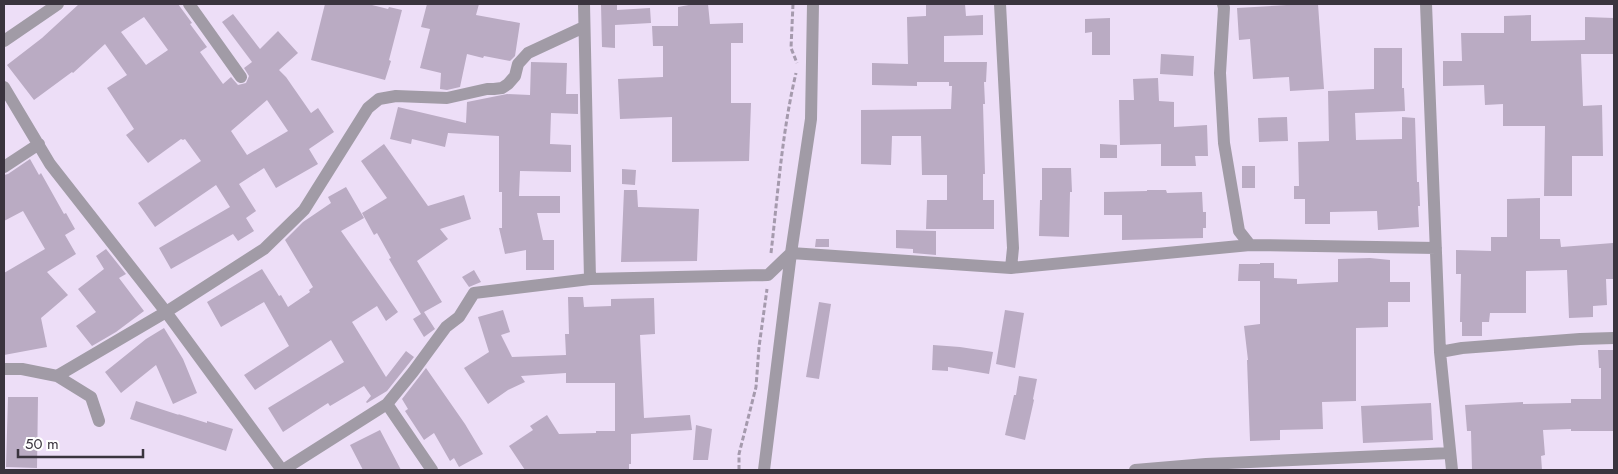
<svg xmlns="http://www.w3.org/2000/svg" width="1618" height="474" font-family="Jost,sans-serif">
<rect width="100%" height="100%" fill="#eddef7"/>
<path fill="#baabc3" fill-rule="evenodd" d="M79,4H178L192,23L190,24L207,47L200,52L223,84L231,77L238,85L246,83L249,76L244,68L252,62L222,22L233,14L260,49L278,31L298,53L279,70L286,77L311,113L318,108L334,132L309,149L318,164L276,188L264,168L239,184L256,211L246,218L254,231L238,241L233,234L171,269L159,248L230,207L216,185L155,227L138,203L201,161L185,139L183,140L181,139L148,163L126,135L134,129L107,88L127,75L105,44L73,73L72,72L34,100L7,65L42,38ZM144,17L168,50L146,65L121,32ZM267,100L288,131L247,155L231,131Z
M325,4H368L388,9L389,7L402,10L389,60L391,61L385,80L311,60Z
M427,4H479L476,15L520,23L515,56L510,61L484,56L483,58L467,54L460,87L447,90L440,89L441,73L420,68L430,29L421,27Z
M601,4H617V10L650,8L651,23L615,25V48L602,47Z
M694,4H708L710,24L743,23V43H731V103H751L749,161L672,162V117L620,119L618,79L663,77V46H653L652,26H678V7Z
M926,4H965L966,16L983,15V35L944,36V62H987L986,82H984L985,104H983L985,174H983V200H994V229H926L927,200H947V175H922L921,136H892L891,165L861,164V110L951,109L952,86H949V82H917V86L872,85V63L908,64L907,17L926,16Z
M1303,4H1318L1324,89L1290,91L1289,77L1253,79L1250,39L1239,40L1237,8Z
M1531,15V41L1585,40V17L1614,18V54H1581L1583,106L1602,105L1603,156H1572V196H1544L1545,126H1503V104L1485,105L1484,85L1443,86V61H1462L1461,33H1504V16Z
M1110,18V55H1092V32L1085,33V19Z
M1374,48H1402V88H1404L1405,111L1355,113L1356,140L1402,139V117L1415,118L1417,182H1419L1420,206H1418L1419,227L1378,230L1377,211L1330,212V224H1305V199H1294V186H1299L1298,142L1329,141L1328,91L1374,89Z
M1161,54L1194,56L1193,76L1160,74Z
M531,62L567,63L566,94H578V114L551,113L550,144L571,145V172L520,171L519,196H560V213H537L543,240H554V270H526V250L505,254L499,228H502V192H499V136L448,133L445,147L412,139L411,144L390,139L398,107L466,123L467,102L507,94L530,95Z
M1158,78L1159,101L1174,102V127L1207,125L1208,156H1195L1196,166H1161V144L1120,145L1119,100H1134L1133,79Z
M1287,117L1288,141L1259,142L1258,118Z
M384,144L428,206L464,195L471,219L440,229L448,239L417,261L442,302L424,312L435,329L424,337L413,319L421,314L389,259L391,258L377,233L374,235L362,213L387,198L361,161Z
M1100,144L1117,145V158H1100Z
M30,159L39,175L41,173L64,214L66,213L75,229L65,235L76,254L47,272L68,295L41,318L47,347L4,355V273L45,249L23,211L4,221V175L8,174Z
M1242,166H1255V188H1242Z
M1042,168H1071L1072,192H1070L1069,237L1039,236L1040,200H1042Z
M622,169L636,170L635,185L622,184Z
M346,187L364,218L341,231L398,312L386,321L377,306L352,322L386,377L406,351L414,357L387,391L367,403L366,402L371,396L364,386L330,406L328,403L283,432L268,408L344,362L331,340L255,390L244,375L289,346L264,302L221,327L207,302L262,269L279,296L281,295L288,307L310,292L309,290L313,287L285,240L303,222L331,203L328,197Z
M624,190H637L638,207L699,209L697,261L621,262Z
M1147,190H1166L1167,193L1202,192L1203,212H1206V228H1203V238L1122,240V215H1104V192L1147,191Z
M1540,198V239H1560L1561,247L1613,243V279H1606L1607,305L1593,306V317L1569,318L1567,270L1526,271V313H1490L1489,322H1482V336H1462V322H1460L1461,274H1456V250L1491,251V237H1507V199Z
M896,230L936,231V255L913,253V249L896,248Z
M816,239H829V247H815Z
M106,249L126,274L119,278L144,311L116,332L92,346L76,326L96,312L78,289L104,269L96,256Z
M1370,258L1390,260V282H1410V302H1388V327L1356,328V401L1322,402L1323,429L1280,430V440L1250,441L1247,360H1248L1244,326L1260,324V281H1238L1239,264H1260V263H1274V278L1297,279V284L1338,282V259Z
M474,270L481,282L469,287L462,277Z
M568,297H583L584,307L611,306V299L654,298L655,334L640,335L644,418L690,415L692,430L631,434V464H629V470H525L509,446L533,430L530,426L547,415L559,434L596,433V431H615V383H566V373L521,376L525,382L508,390L488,404L464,368L489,352L478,317L503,310L510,332L501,335L512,357L566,355L565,334H569Z
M819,302L831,304L819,379L806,377Z
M1005,310L1024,313L1015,368L996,364Z
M164,328L183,359L197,393L173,404L156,365L121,393L105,372L146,339Z
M933,345L960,347L993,352L989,374L948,367V371L932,370Z
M1598,350H1614V431H1571V429L1543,430L1545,455L1541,456L1542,470H1472L1471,431H1467L1465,405L1523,402V404L1571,403V399H1601V368H1599Z
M426,368L465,424L483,454L459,467L454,458L450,461L434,433L424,440L405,411L408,409L402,399Z
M1019,376L1037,379L1033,399L1034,400L1025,440L1005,435L1014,395H1016Z
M8,397H38L37,468L6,467Z
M136,401L179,415L178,414L207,423V421L233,429L226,451L130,419Z
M1431,403L1433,440L1363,443L1361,406Z
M696,425L712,429L708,460H693Z
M380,430L401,470H363L350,445Z"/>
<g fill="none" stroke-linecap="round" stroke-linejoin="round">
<path stroke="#a59aad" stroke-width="3" stroke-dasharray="5 2.5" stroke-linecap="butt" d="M793,4L791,48L797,63
M771,253C778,193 782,132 796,73
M739,470V454L756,387L759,347L767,289"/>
<path stroke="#a19ba6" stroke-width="12" d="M189,4L241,77
M584,4L590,279
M1000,4L1013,248L1011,268
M1223,4L1224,8L1220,73L1224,143L1239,231L1250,245
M1426,4L1440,352L1452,470
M4,41L58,4
M4,87L50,164L166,312L282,470
M4,167L39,144
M1440,352L1462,348L1580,339L1614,338
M4,369H22L57,376L166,312L264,249L304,210L368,108L379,99L396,96L447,98L487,89H494L502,88L508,84L515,76L518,64L528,53L584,27
M57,376L91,397L99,421
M387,404L432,470
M283,470L387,404L413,372L446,327L459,317L474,293L590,279L768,275L791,253L1011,268L1250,245L1436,248
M764,470L791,253L811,119L813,4
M1135,470L1206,464L1450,453"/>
</g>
<rect width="1618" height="474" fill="none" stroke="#3a343e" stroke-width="10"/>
<path d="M18 449v8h125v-8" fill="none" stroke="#3a343e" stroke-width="2.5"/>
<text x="25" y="449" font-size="15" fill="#3a343e" stroke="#ffffff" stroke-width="4" paint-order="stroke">50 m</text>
</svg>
